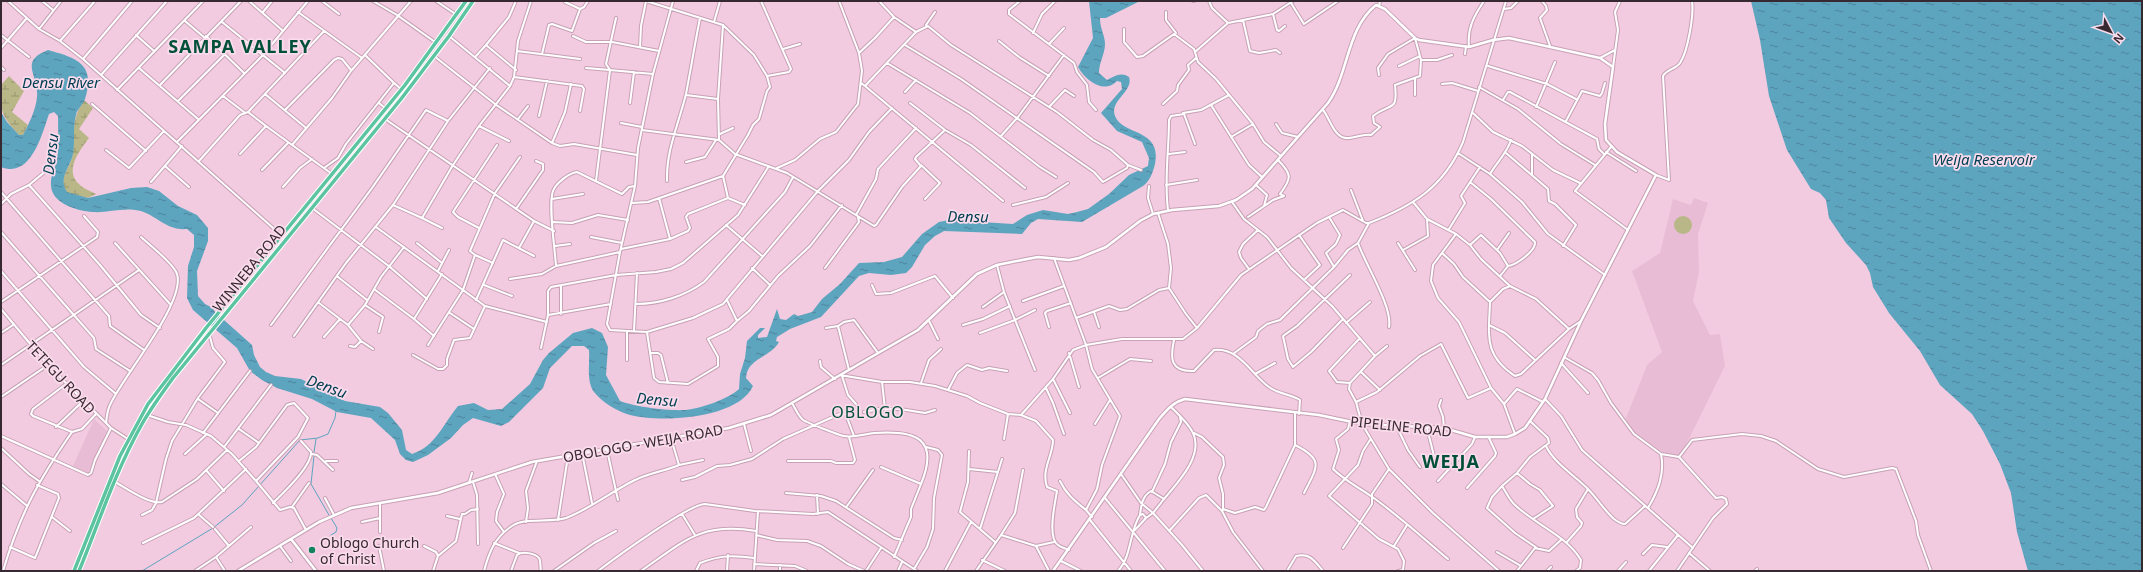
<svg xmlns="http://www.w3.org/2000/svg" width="2143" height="572" font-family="'Noto Sans',sans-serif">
<defs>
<pattern id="wetland-marsh" width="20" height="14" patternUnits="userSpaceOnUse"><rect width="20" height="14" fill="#b9b787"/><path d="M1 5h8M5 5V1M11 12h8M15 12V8" fill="none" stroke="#97956f"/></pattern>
<pattern id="water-ripples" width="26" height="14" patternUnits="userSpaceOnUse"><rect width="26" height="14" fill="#5da4bf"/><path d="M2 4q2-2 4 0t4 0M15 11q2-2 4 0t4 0" fill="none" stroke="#4e869c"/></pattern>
</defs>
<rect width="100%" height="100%" fill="#f2cbe0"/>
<path fill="#e9bcd5" d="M1694,198L1708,203L1698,234L1699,272L1693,301L1710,335L1720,334L1725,366L1680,457L1663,453L1635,433L1625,421L1647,365L1662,352L1632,271L1660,253L1673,199L1691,205Z
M94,419L107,431L88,473L73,466Z"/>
<path fill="#b9b787" d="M1674 225a9 9 0 1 1 18 0a9 9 0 1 1-18 0Z"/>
<path fill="url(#wetland-marsh)" d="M9,76L24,91L12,112L28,125L23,135H19C0,114 1,112 1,85Z
M84,100L93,108L79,129L89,138C80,150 63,171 80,185C84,189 91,191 96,194L88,198L67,193C58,178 68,171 72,158C73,153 73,147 73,142C73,125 75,114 84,100Z"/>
<path fill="url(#water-ripples)" d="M1089,1H1140L1106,18H1100C1100,29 1105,35 1105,44C1105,54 1099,62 1099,73L1107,80C1113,77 1121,71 1129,77C1134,91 1109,101 1115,116C1123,136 1162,128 1155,164C1153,172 1150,181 1143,186L1082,222L1038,219L1031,223L1022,234L944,231L935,236L925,245L912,267L906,273L891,275L869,273L859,276L821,317L790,329L777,337L776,341L779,342C770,358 747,358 746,378L753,386C738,419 661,423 630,415C618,412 602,402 594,392C586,381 590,363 589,350L584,346H572L550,368L543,388L509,422L501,426L473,418L463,425L451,438L428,455L413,462L406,460L400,454L395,440L371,418L337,412L312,399L277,388L262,380L250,371L237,348L193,310L187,298L188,266L194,247V235L187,229C164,231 155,212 135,210C120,208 107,213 93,212C77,211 51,203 51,185C50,176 56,167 57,158C59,144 58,130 58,116L54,112L49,114C42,134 31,179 1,167V112L7,122L19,135H23C29,124 36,109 37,97C39,74 18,62 48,50C77,58 96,64 85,99C83,105 77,109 76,115C72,129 76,145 72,158C67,171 59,179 67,192L88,198L131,188L147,187L159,191L178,206L197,215L208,228V241L197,271L198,296L205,304L213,308L215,312L252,345L254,355L260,367L266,372L275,376L301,379L345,401L380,407L388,413L402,430L406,450L412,454C436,446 443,424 458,406L474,403L488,410L502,409L530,384L543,360L549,353L573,333L592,328L602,333L608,347L606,375L620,401C636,407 668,411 685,410C699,409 729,399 739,389L740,374L745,358L747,341L760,328H765L758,335V338L767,337L777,309L780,319L786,320L794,314L798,316L812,312L822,299L840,284L859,263L884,262L902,257L922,234L939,222L949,220L1013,224L1027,215L1043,210L1068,214L1077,212L1088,209L1109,194L1129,175L1148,166L1149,158L1142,142L1117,131L1101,113L1122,89L1121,82L1117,81C1104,95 1085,80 1078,67L1093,38Z
M1751,1H2142V571H2028L2017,532L2011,493L2000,464L1983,431L1972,414L1940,385L1920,351L1889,313L1873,287L1870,273L1866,265L1846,243L1829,218L1826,200L1820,193L1811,189L1787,150L1769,96L1760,40Z"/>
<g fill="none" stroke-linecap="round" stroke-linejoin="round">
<path stroke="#5da4bf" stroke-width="1" d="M314,452L316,439
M314,456L311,484L329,515
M331,535L336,532L337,528L331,518
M142,571L213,528L242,505L300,440L318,438L328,434L335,418L336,411"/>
<defs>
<path id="minor" d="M8,1L39,29L60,41L83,59L281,235
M42,1L53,10
M249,1L282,30
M322,1L339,14
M373,1L397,15L435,42
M436,1L457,15
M646,1L723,25L718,99L719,140L735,154L787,173L874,226L876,225L902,187L921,166L915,159L916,157L945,130
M673,1L653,74L638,148L635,186L620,252L607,324L610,330L647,332L693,318L723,304L818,191L849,160L869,132L892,108
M879,1L894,17L916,32
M1020,1L1009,10V14L1074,63L1077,72L1087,85L1089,102L1096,110
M1193,1H1194
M1209,1L1212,8L1228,23
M1542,1L1546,6L1547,10L1540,18L1550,46
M565,2L580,9L584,7L588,1
M1291,3L1304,24L1338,1
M1379,6L1380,1
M1504,9L1511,8L1518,1
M263,12L272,1
M298,12L362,58
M1166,12V20L1176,33
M1273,14L1277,30L1279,31L1285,26
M616,18L606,64L610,70L653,74
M1243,20L1250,51L1259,53L1276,50L1280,53
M185,21L205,38
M222,22L285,73
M714,22L720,1
M723,25L754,55L767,76L789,72L791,69L761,1
M926,25L935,12
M39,29L61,1
M1124,29V42L1137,57L1143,56L1174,34L1194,49L1198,62L1216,79L1253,124L1264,142L1281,156
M1033,33L1042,14L1055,1
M1,35L29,57
M136,35L154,51
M206,36L244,73
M449,36L510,86
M573,36L586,42H612L659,51
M60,41L95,1
M999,41L1019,57L1049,76
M1049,44L1064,28
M486,45L509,17L515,3
M905,45L961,79L1094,172L1103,182L1127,168L1128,165
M640,47L641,26L646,1
M1469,47C1467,28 1474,16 1484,1
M1,48L26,19
M783,49L800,44
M517,51L580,59
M1195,52L1228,23L1273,14L1293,1
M859,53L875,38L894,17
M542,54L549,25L552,24L572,31L580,9
M1465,54L1466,46
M434,56L495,104L552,143L565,112L571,84
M476,56L486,45L516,70
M1600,58L1615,50
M83,59L132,1
M1421,60H1437L1452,55
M887,63L970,113L1040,167L1056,177
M1399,66L1420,56
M1488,66L1547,84L1576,99
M1,67L4,70
M1613,67L1618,30L1615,12L1620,1
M139,68L198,119
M586,68L610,70L596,181
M101,75L167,1
M514,77L582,86L584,89L580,111
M1415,79V95
M394,83L401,89
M861,83L865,86L916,32L928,26L951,45L1057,112L1093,140L1111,150L1128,165L1141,170
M1442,84L1452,83L1478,91
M160,85L241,1
M865,86L1003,201
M1479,87L1518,109L1561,144L1595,165
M117,90L203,1
M905,92L916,80
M265,94L305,127
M686,95L718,99
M223,96L244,112
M1503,100L1508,92H1510L1597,139L1599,149L1604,154
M178,101L225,54
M379,103L385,108
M630,103L634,72
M910,103L945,130L971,145L1025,188
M92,104L146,151
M1163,104L1177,91L1178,85L1189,70L1188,65L1196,58
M1211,105L1249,165L1262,177
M1049,107L1065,90L1074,96
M1536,107L1555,62
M285,110L334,60L338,58L342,59L351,70
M1323,110C1330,118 1334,140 1349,138C1357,137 1363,134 1371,135L1380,127L1374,123L1373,116C1391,102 1398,113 1395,85L1420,76L1421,60L1415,38L1388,54L1378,68L1379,75
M248,112L266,126
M1183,113L1201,110L1229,95
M1473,113L1493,132L1522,146L1553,170L1580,183
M539,116L547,81
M385,119L534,221L554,231
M518,119L528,106
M1566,121L1582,91L1600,96L1602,93L1605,83
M621,123L642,127
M1276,124L1282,133L1298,137
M479,126L509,141
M642,130L719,140
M720,134L733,128
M1001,136L1018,117L1064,55
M1231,137L1253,124
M177,142L263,55L308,1
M552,143L560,146L574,144L637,155
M292,145L332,98L351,71L411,1
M1611,147L1575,191L1628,230
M106,150L129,168L164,131
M1606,152L1636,171
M1458,153L1490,174L1522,202L1548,234L1605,275
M1506,153L1548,189L1549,201L1555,204L1576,225L1563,246
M240,154L266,126L332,174
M1169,154L1185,152
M1532,154V175
M199,161L240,115L248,112L324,31
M686,162L705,157L716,140
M921,165L940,183L925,199
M165,166L189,187
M324,168L338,158L346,144L394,83L365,55
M777,168L795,160L820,139L836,132L858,104L862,71L859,53L839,1
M262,170L288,143
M1490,174C1497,162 1507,153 1511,140
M1656,175L1669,180L1663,76C1667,69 1676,69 1680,63C1688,51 1694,15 1692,1
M723,176L728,198
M667,181C666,150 679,123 686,94C691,68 695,43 700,18
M151,182L182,146
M1470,182L1491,199L1535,242C1536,251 1516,265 1508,266
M29,185L100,265L141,315L160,328
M1166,185L1197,180
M1256,185L1267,195L1264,206
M1149,186L1148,198L1153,214
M283,187L300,168L312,159
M1351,190L1363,221
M1,192L109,316L110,326L144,350
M659,198L670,239
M728,198L745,205
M552,199L583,194
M1232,202L1244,219L1267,237L1291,268L1332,306L1375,356L1350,383L1349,389L1356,402L1362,424L1389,469L1433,513L1499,571
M1413,202L1427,219L1456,234L1470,245L1481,259L1510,286L1536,299L1569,329
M632,203L648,202L723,176L748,135L753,125L759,119L767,91L770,87L767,76
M1,204L11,194L29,185L47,170
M393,205L422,218L453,165L479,126L510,86L514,77L518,41L531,1
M1013,205L1046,197L1068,183
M312,208L390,267L427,299
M516,209L543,170V164L536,161
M1168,210C1164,180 1169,150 1169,120L1171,116L1184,114L1195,144
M1158,213L1168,244L1171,268L1169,288L1186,314L1197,328
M856,215L876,179L878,169L916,128
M1248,217L1273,200L1284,196L1280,194C1292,178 1292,174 1278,160
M1329,217L1340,235L1336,244L1326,253L1334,267
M422,218L442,228
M553,222L572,223L598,215L628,220
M1369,223L1358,243C1365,264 1393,307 1389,327
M726,225L762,256
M376,227L485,306L547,322
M479,228L458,217L453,212L497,145
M1449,229L1465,203L1461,196L1480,167
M1,232L94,338L96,349L130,371
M1456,234L1433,265L1431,281L1438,298L1459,322L1491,388L1504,404L1515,434
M1299,235L1320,265L1304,280
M591,237L622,243
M115,243L171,305
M417,243L442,263
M1398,243L1415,270
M1470,245L1481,235L1500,253L1508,266L1500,276
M555,246L570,244
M519,248L534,221
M621,249L670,239L688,231L690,228L686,217L688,214L728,198
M1403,250L1428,236L1427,219
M1497,250L1509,233
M1442,253L1454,264L1463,277L1490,302
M475,255L493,263
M1054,258L1086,345L1092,369L1120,416L1102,465L1097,489L1086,510L1092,517
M997,265L1004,292L1015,320L1035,310
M556,266C555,249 548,205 553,191C556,183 569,173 577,172L622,194L629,187L635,186
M752,268L770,285
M825,268L859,222L858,217
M1249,269L1241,258L1239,252L1243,244L1258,230
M1,271L84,367L116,394
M438,271L449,250
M338,277L367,300
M510,279L542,274L556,266L620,252
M484,285L512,296
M872,285L876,294L891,293L935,276L953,298
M561,286V314
M1510,286L1503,289L1490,302C1489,335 1483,355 1515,376L1521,374L1569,329L1581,321
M374,289L414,319L442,274
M476,300L503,240L534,256
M1023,301L1064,286
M1,302L97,237L98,232L84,216
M319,303L348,325L361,341L373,349
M636,304C660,304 685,296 704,282L785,192L793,177
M983,307L1004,292
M1,309L48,365L111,428L128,439
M1094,312L1099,327
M450,313L474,329
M548,315L611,304
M1076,318L1109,306L1120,310L1127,309L1159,290L1169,288
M414,319L434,336
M1342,320L1311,352L1293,367L1288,359L1283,336L1297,326L1350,275
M737,321L749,311L778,276L810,246L842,205
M929,321L938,339
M1346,323L1370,302
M271,325L372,188L426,110L448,121
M348,325L365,305
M963,325L983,319L1010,306
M1489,325L1505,333L1535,360
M838,326L844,322L854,320L878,353
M1049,327L1045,313L1047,311L1071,303
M826,328L838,326L849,370
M634,331L637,273
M379,332L383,317L365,305L381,277L404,247
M647,332L654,378L659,382L688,384L718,366V357L708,339L729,329L737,321L727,300
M1,333L13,325
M980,333L1015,320L1035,370
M294,336L346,263L393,205L448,121L490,68
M324,337L340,319
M1174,340C1170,358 1170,372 1194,371L1214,350C1239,347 1252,375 1269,387C1278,394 1291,394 1300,400L1299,414
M428,345L463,290L475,255L470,251L495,193L520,157
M350,346L355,347L361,341
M541,348L548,315V291L551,287L616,275L656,272L671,269L683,263L738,215L769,166
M650,353H658L661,355L668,383
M1069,353L1079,387
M1233,354L1256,337L1258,331L1267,324L1280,320L1334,267L1348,250L1358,243
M413,355L438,369H443L447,365V359L454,340L470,338L485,306
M1375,356L1387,346
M1564,357L1592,373L1598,380L1611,403L1634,434L1661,454L1679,457L1692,440L1742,434L1761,436L1776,441L1818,469L1844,477L1892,468L1896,469L1916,521L1918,535L1931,571
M627,360V331
M820,361L821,367L835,379
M1561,363L1588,393
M1,365L139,270
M1361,372L1380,390
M1255,374L1275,363
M840,375L882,382H910L935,386L967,396L980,403L1008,414L1021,415L1053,379L1073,350L1086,345L1122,339H1183L1197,328L1241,275L1317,223L1343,210L1366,223H1369C1413,206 1444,187 1463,142L1506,1
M842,376L848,395L856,404
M1098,378L1130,359L1151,361
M1053,379L1070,413
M882,382L885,409H900L925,413L935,410
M921,383L929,360L941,349
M1350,383L1337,382L1329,371L1360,338
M66,384L33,409L31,414L33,416L72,432L82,429L96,414
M1046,388L1053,403L1064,434
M948,390L957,373L967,365L982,370L989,368L1007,371
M1,397L48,365
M198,399L218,413
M1545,399L1561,416L1582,450L1693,548
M1441,400L1439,406L1443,417L1444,428
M1356,402L1377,392L1420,356L1441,344L1468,398L1491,388
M792,403C795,408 798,415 802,419C804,422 839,435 844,436C853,438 865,434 874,433C915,430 940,438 921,484L881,467
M1504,404L1517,389L1543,402
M864,412L884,408
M147,415L168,422L186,425L211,436L232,454L256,481L298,437L308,418L294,403L287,405L256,447L239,461
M1021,415L1036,421L1053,440C1053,456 1041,469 1047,487L1057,491C1055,503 1047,538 1058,545C1061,548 1066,548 1069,550
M1350,421L1348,429L1336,439L1339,450L1333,469C1344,480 1358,487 1371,496C1398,515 1423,538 1448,559
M1530,421L1548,438L1549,443L1530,457L1517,473L1502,486C1506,492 1509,499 1514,504C1535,525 1565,534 1581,560L1580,568L1576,571
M106,423C107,417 107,411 110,405C122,377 186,303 177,274C174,264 150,245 141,237
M744,424L751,451
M1095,424L1110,400
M56,427L83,401
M1397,427L1408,450L1420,467
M1427,428L1434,456
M239,429L259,443
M203,433L250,371
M1194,433L1202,437L1223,457L1224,465L1219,478L1223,494V510
M1,436L88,475L91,473L95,460L111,428
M671,438L679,465L703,460
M1004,439L1008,414
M1370,440L1363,451L1358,465L1329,496L1379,539L1398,549L1404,561L1403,570
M1295,445C1325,460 1317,467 1304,493
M1546,446C1554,463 1574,475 1587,488C1597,498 1604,510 1614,519C1618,522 1621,524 1625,524L1645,506
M224,447L271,385
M1,448L29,474L39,481
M607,450L618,500
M969,451L968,482L960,512L995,542
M582,453L592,503
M185,454L207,434
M312,454L317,455L333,470
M326,461H337
M788,461H831L836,463H853L855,460L849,437
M969,469L998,472
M206,470L224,491
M1517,473L1530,484L1540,490L1553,506L1533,519
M495,474L504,494L497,512L496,521L504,532
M1121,474L1141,503L1153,513L1164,499
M682,480L695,477L717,466L730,465L752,459L783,439L842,413L846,415L854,436
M256,481L280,510L290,507L294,508L306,530
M1060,481C1066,494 1075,501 1086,510
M1438,481L1472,444L1475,437
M115,482C126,488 150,505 162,502L197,479L227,450
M473,482L477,495L478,544
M469,483L472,473
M1,484L26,505
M1502,486L1492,497L1487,508L1515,533L1537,548
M1467,488L1495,456L1496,453L1489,438
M1152,492L1165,464L1171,442L1181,422L1180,417
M786,493L821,496L836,501L894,538L902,540
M817,495L818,514
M325,498L334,515
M1105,498L1165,571
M273,503C283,493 312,466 311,452L301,441
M847,506L873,470
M292,507L309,483
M1648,508C1658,491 1665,474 1661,454
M1223,509L1235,513L1255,507L1264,510L1266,507L1295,445V413
M198,514L213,527
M682,514L695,535
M142,515L152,510L156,503L166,459L172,441L198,398L225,362L213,348L210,337
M1140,515C1141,506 1142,496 1151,491L1164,499C1177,483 1204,456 1193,433C1189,424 1178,414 1171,407
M447,516L460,519
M52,517L70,531
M558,520L568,456
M1090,520L1131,571
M362,522L380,518
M526,522L528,508L526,491L537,461
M215,529L229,546
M980,529L1002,459
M1135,530L1146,518
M1169,531L1199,498L1206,495L1222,511L1233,532L1263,571
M380,532V503
M756,535L777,540L807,541L821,546L848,564L864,571
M1001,535L1015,513L1023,470
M1567,542L1581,526L1582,523L1577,517L1576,509L1588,489
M143,543L194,518L246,469
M494,543L519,553
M280,546L291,561
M379,546L384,571
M424,546L436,552L438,556
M1036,546L1054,542
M1394,546L1407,525
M10,547L35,558L59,498L58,494L37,485
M1343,548L1372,504V494L1389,469
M1497,552L1521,566
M1689,553L1710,571
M1643,554L1652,545L1667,547
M216,557L225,571
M894,557L911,517V509L921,484
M982,560L1005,571
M1061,561L1081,571
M754,564L795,566L807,571
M914,569L927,547L933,529L934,498L942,455L938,450L926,447
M3,571C20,514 38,481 72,432
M195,571L216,557L251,527
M433,571L438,556L456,541L462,514H465L471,510L478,509
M484,571C489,552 495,537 512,526C525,517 549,523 566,518C590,509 612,491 635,480C649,473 665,471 679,465
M511,571L517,555C522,551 535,553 539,558C541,561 540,567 541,571
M554,571L594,543L616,531
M598,571C615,558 689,504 705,504L755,511L813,514L828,512L917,571
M641,571C684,541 701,522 756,531
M696,571L700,563C721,555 733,555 754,558
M727,571L728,555
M754,571L758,511
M780,571V565
M866,571L881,548
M898,571L902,562
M945,571L971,522
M976,571L1001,535L1036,546L1049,571
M1118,571C1132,556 1129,532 1140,515L1143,514L1146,518L1153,513L1182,545L1203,571
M1287,571L1296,556C1310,553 1314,560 1323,571
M1398,571L1403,570
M1517,571L1535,548L1549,551L1562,539
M1547,571L1551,567
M1618,571L1626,562
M1649,571L1678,535
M1677,571L1713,518L1727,504L1726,499L1722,497L1716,498L1679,457
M1755,571L1757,569"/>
<path id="tertiary" d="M291,539L316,571
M238,571L319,522L351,508L438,493L532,462L729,428L771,415L918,330L977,274L997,265L1022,260L1038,257L1069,260L1079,258L1106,247L1140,221L1153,214L1172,210L1219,206L1236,200L1252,189L1328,103C1349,74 1346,29 1376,5L1385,9L1415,38L1419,40L1469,47L1493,40L1509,38L1600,58L1613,67L1605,124L1606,140L1617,152L1656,175L1581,321L1545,399L1525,428L1515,434L1507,437H1475L1444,428L1362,424L1319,415L1185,399C1173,402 1167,410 1159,419L1053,571"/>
<path id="trunk" d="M74,571L120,456L148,404L206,328L405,85L466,1
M79,571C99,522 116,470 142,424C151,408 162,393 173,378L401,99L449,36L473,1"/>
</defs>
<use href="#minor" stroke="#c7a1b5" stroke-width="4"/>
<use href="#tertiary" stroke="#c7a1b5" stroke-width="4.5"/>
<use href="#trunk" stroke="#fff" stroke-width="5.5"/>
<use href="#minor" stroke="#fff" stroke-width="2"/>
<use href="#tertiary" stroke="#fff" stroke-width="2.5"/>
<use href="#trunk" stroke="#5cc4a0" stroke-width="3.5"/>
</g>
<circle fill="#11815e" stroke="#fadbeb" stroke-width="1.5" cx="312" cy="550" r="4"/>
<g text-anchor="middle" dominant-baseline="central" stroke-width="3.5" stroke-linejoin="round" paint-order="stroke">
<g font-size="14" fill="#372931" stroke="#fadbeb">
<text transform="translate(249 268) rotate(-51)">WINNEBA ROAD</text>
<text transform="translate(61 377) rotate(47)">TETEGU ROAD</text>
<text transform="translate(1401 426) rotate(6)">PIPELINE ROAD</text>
<text transform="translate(643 443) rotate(-10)">OBOLOGO - WEIJA ROAD</text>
</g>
<g font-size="14" fill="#372931" stroke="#fadbeb" text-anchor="start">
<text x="320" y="542">Oblogo Church<tspan x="320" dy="16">of Christ</tspan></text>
</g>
<g font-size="15" font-style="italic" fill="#004053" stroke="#fadbeb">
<text x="61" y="82">Densu River</text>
<text transform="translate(50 154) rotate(-83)">Densu</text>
<text x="1984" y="159">Weija Reservoir</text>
<text transform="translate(968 216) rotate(1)">Densu</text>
<text transform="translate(327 386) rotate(20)">Densu</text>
<text transform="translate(657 399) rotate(5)">Densu</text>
</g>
<g font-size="16" letter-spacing="1" fill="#004f38" stroke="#fadbeb">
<text x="868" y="412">OBLOGO</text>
</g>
<g font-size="18" font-weight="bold" letter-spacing="1" fill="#004f38" stroke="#fadbeb">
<text x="240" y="46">SAMPA VALLEY</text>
<text x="1451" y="461">WEIJA</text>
</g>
</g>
<rect width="2143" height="572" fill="none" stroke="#372931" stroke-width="4"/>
<g transform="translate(2111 32) rotate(131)" stroke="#fadbeb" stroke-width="3" paint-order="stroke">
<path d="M0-3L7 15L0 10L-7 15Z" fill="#372931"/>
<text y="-6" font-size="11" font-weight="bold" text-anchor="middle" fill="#372931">N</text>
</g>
</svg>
